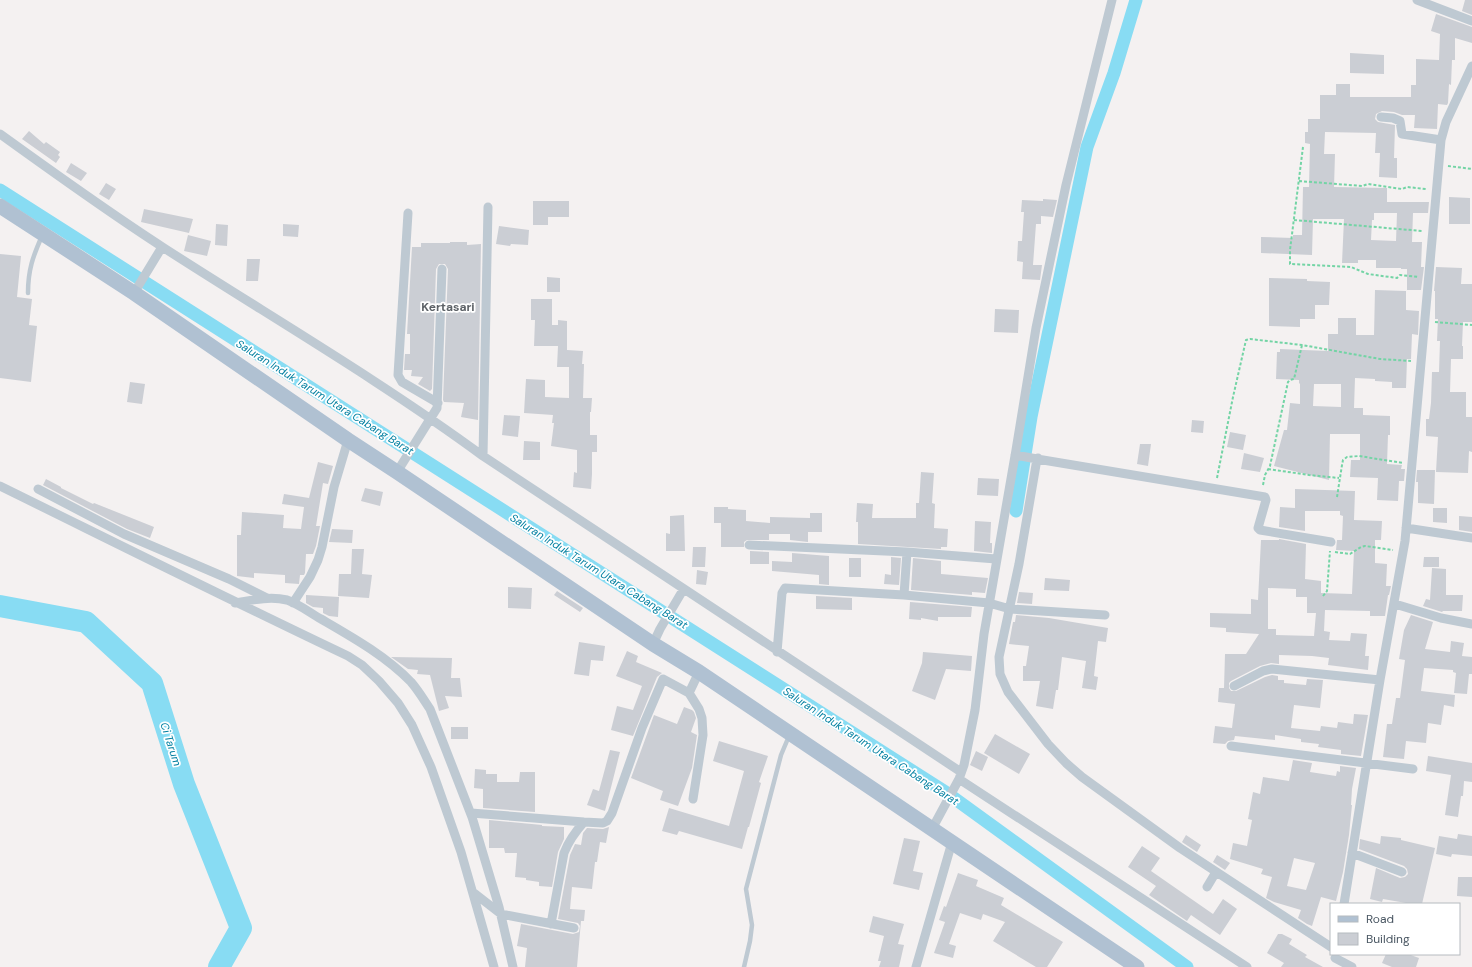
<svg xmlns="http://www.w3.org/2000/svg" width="1472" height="967" font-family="'DM Sans',sans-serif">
<rect width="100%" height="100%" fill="#f4f1f1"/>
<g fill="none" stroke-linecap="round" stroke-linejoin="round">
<path stroke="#88dcf3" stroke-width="13" d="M0,190L947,793L1187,967
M1016,511L1031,417L1087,147L1114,73L1136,0"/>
<path stroke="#88dcf3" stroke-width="22" d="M0,606L86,622L152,683L184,784L241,928L219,967"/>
</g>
<path fill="#cbced4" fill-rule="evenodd" d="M1465,0H1472V15L1462,11Z
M1436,14L1472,27V43L1455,38V60H1452L1451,85L1449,84L1448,103L1447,105L1438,104L1437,129L1414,128L1415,115H1402L1394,112L1382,111L1376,114L1375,119L1378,122L1395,125L1394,158H1397V178L1379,177L1380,153H1375L1376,133L1325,132L1324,154H1335L1334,187L1387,188V202H1429L1428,213H1413L1412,242H1422L1421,267H1424L1421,290H1407V269H1401V268H1376V260H1358V263H1342L1344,219H1313L1312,255L1261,253V237L1293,238V235H1302L1303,187H1309L1310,144L1305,143V132H1308V119H1320V95H1336V84H1350V97H1411V85H1416V59L1439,60L1440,34L1431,31ZM1374,213H1397L1396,241L1371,240L1372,220H1374Z
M1350,53L1384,55V74L1350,73Z
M29,131L44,144L46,142L60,152L58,155L60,157L56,163L22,139Z
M71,163L87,173L81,181L66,172Z
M106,183L116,189L109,200L99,194Z
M1449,197L1470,198V224H1449Z
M1043,199L1057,200L1053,217L1041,216V224H1036L1033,265H1042L1040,280L1022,279L1023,262L1017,261L1018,241H1022L1024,212H1021L1022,200L1043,201Z
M533,201H569V217H548V225H533Z
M144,209L193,219L189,233L141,222Z
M216,224L228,225L227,246L215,245Z
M283,224L299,225L298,237L283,236Z
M499,226L529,230L528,245L511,244L510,246L496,244Z
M188,235L211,241L207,256L184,251Z
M450,242H467V245L481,244L478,420L461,417L464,403L444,402L443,400L448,269L445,264H439L436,269L432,389L430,391L418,384L423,377L411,376L412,370H404L405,354H410V334H407L412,247H421V243H450Z
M0,254L21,256L17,297L32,299L29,325L37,326L31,382L0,378Z
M247,259H260L258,281H246Z
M1436,267L1462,268L1461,284H1472V322H1463L1462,346H1463V359H1451L1450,392H1466V417H1472V452L1469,451L1468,473L1436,472L1438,437L1426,436V419H1429L1431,403L1432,372H1439L1440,341H1437L1438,319H1435V291H1434Z
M547,277L560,278V292H547Z
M1269,278L1307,279V281L1330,282L1329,305H1315V319H1300V327L1269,326Z
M1375,290L1406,291V310L1419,311L1418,335L1412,334L1411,359H1407L1406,388H1392V382L1375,381V379L1355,378L1354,408H1363V415L1390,416V435H1388L1387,464L1402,465L1401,469H1405L1404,481H1399L1398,501L1377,500L1378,478L1350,477L1351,460H1360V434H1330L1329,480L1274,466L1284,430H1287L1290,403L1300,404V384L1299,383V380L1276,379L1277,352H1280V349L1328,351V334H1338V318H1356V335H1374ZM1314,384H1341V407L1313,406Z
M531,299H552V325H558V320L567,321V350L583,351L582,364H584L583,398H592L591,412H590V435H597V452H592V474L591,489L573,487L574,472L577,473V450L551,446L554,423H552L553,415L524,413L526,379L545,380V397L569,398V367H557L558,346H534L535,320H531Z
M995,309L1019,310L1018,333L994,332Z
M130,382L145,384L142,404L127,402Z
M504,415L520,416L518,437L502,435Z
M1192,420L1204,421L1203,433L1191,432Z
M1230,432L1246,435L1243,450L1227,447Z
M524,441L540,442V460H523Z
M1140,444H1151L1148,466L1137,464Z
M1244,453L1264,458L1260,472L1241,469Z
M318,462L333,466L328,484L323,483L316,526H320L316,546L313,554H306L305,573L304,575H300L299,584L285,583V575L254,573V578L237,576V535H241L242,512L284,515L283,528L301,529L304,507L282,504L284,494L309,498Z
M1417,470H1435L1434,504L1418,503V482H1416Z
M921,472L934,473L932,503L935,504L934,528L948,529L947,547H941V549L858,544V522H856L857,503L873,504L872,518H916V503H919Z
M978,478L999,479L998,496L977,495Z
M46,479L61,487V488L93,504L94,503L154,527L150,538L127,529L43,485Z
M365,488L383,492L380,506L361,501Z
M1295,489L1355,491L1354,520L1382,521L1381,540H1375V563L1387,564L1386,586H1391L1389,595H1388L1385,616H1370V611L1325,610L1324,631L1330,632L1329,640L1350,641L1351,633L1367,634L1365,656H1369L1368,670L1328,665L1329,658L1312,656L1279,655V664L1271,663L1260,666L1231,681L1229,683V688L1231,691H1236L1265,677L1272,675L1278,676V680H1284V683L1306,685L1307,679L1323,680L1320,708L1294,705L1291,728L1320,731L1321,726L1337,728L1338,722L1353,724L1354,714L1368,715L1361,756L1341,754V750L1318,747L1319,744L1301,742V739L1275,735V740L1235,736L1234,740L1228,741L1225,744L1213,743L1215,726L1232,728L1235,704L1218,702L1219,688H1224L1225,654H1246L1259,634L1226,632V628L1210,627V613L1251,614V599L1258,600L1261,540H1279V539L1306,544L1305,579L1321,581V593L1352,594L1354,551L1336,550L1337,540H1342L1343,516L1340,515V511H1305V531L1279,527L1280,507L1295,508ZM1268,588L1296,589V597H1307V613H1316L1314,636L1276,635V629H1268Z
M714,507H728V509L746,510V521L770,523V517L810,518V513H822V532H808V542L790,540V534H769V540H747L744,542V547H721V523H714Z
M1433,508H1447V523L1433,522Z
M684,515L685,551H666V533L670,534V516Z
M1459,516L1472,517V532L1459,530Z
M975,521L991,522L990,543H992V553L974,551Z
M332,529L353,530L352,543L329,542Z
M693,547H706L705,567H692Z
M352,549H364L362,574L372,575L369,598L338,596L339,574H351Z
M750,551L769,552V564H750Z
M792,553L829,556V585L819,584V575L772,571V561L792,562Z
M891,557L901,558L899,585L884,584L885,574L891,575Z
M1424,557H1439V567H1423Z
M849,558H861V577H849Z
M913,558L941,561V574L988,578L985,593L972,592V595L911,590Z
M1432,568L1446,569V595H1463L1462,611H1443L1442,612L1423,606L1426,599L1430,600Z
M697,570L708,572L706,585L696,584Z
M1045,578L1070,580L1069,591L1044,590Z
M508,587L532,588L531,609L508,608Z
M557,591L583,608L580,612L554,595Z
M1019,592L1033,593L1032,604L1017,603Z
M306,595L339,597L338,617L329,616L323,613V608L313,607L306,603Z
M816,596L852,598V610L816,609Z
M910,602L972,607L971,617H938V621L921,618V620L909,619Z
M1016,615L1049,618L1108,628L1106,642L1098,641L1094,676L1098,677L1096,690L1082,688L1086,661L1062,657L1058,690H1056L1053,709L1036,706L1040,681H1023V666H1026L1029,646L1009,644L1013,622H1015Z
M1411,615L1433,622L1425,649L1450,652L1451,641L1464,643L1462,656L1472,657V674H1469L1467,694L1454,693L1456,673L1453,672V670L1424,668L1421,691L1455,695L1454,707L1444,705L1441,725L1428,723L1426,743L1406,741L1404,759L1383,757L1387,724H1392L1396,698H1400L1405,660L1399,659L1404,630Z
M579,642L605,646L603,661L591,660L589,676L574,674Z
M627,651L638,656L636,662L662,673L657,677L633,736L611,730L617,706L633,710L642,686L616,676Z
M923,652L972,656L971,671L946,669L935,700L912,691L922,663Z
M391,657L452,658L451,678H460L462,697L445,696L449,708L439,711L430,675L417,674L418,670L408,669Z
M684,707L692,710L694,712L696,718L691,732L697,735L692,768L678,806L660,800L663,791L631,778L654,715L677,724Z
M451,727H468V739H451Z
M995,734L1030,754L1019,774L984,753Z
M719,741L768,756L759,782L761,783L749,827H748L742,849L679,831L677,835L662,831L669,808L729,826L744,771L713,761Z
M610,750L620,752L605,811L587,805L593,789L599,791Z
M976,751L988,757L982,771L970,765Z
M1428,756L1472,763V782L1464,781L1463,796H1461L1458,817L1445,815L1451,775L1426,771Z
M1293,760L1312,763L1310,772L1336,776L1337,771L1340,772V766L1356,768L1352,789L1351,805H1352L1349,835L1343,872L1336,901L1321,897L1312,926L1307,924L1298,918L1301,910L1274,902L1266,898L1272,877L1261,874L1263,869L1230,859L1233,843L1247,846L1252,820L1248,819L1253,792L1260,794L1263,777L1289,781ZM1294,858L1315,863L1306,890L1287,886Z
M475,769L486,770V774H497V782H519L520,772H535V812L483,808V789L474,788Z
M489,820L542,825V826L564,827V839L558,852L552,887L539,886V882L526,880V878L515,877L517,853H505L504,848H489Z
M609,827L606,843L600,842L597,862H595L592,889L572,887L570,909L585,910L584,921H581L577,967H525L527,948L517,946L521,924L573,934L579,932L580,926L578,923L558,919L570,855L575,844L581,845L583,833L587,828L603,829Z
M1458,834L1472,836V856L1452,854L1451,857L1436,854L1439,836L1457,839Z
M1186,835L1201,845L1197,852L1182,842Z
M1381,836L1401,838V840L1435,848L1422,904H1406V903L1383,899L1382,902L1370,899L1376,868L1400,878L1405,877L1408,874L1407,869L1404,866L1359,849L1360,839L1380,844Z
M904,838L920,841L913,871L923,873L919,890L893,884Z
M1142,846L1160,858L1151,871L1213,914L1223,899L1237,909L1220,935L1191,915L1187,921L1149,895L1156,886L1128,867Z
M1217,855L1230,863L1225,870L1213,862Z
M958,873L978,880L976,886L1004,898L1001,905L1063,942L1047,967H1036L993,941L1005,922L983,914L981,920L960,913L949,944L956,946L953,958L934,953L945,922L939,920L944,906L946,907Z
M1458,877H1472V897L1457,896Z
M873,916L904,924L898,944L904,945L899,967H879L881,961H878L884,936L869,932Z
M1278,934H1282L1292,939L1289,944L1307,955L1305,957L1323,967H1281L1284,963L1267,953Z
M1386,954H1408L1419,958L1416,967H1392L1382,963Z"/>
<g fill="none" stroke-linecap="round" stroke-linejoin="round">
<path stroke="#73d4a5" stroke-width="2" stroke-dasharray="3 2" stroke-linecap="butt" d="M1303,147L1290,250V264L1351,267L1368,274L1397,278L1400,275L1419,277
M1448,166L1472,169
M1299,181L1362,186L1368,184L1402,189L1407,187L1426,189
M1294,220L1422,231
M1435,322L1472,325
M1268,469L1309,475L1339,478
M1217,478L1233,397L1246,340L1250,339L1302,345L1380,359L1411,361
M1263,485L1265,475L1270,466L1288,382L1290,380L1294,379L1302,345
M1337,497L1342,465L1343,460L1347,457L1359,456L1403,463
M1335,552L1350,554L1361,547L1365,546L1393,550
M1323,596L1327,591L1330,551"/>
<path stroke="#bec9d2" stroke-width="4.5" d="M28,293C28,270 33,256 42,236
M744,967L750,941L752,925L746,889L781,755L789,736"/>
<path stroke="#bec9d2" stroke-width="9" d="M1417,0L1472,21
M1381,117L1393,118L1400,121L1402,134L1441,140
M0,134C54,173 108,212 164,248C271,317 381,381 483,456L961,772
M408,213L398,375L402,382L438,403
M134,293L162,247
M1015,455L1037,459L1019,564L999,657L1000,674L1008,692L1048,744L1066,763L1082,777L1180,848L1331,947
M483,456L488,207
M1038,458L1037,459L1265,497L1266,500L1258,528L1260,530L1331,542
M397,472L437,408L442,269
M0,486C116,543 232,601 348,656L362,665L379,681L398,703L412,725L431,767L461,852L494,967
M38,489L124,534L229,579L267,598
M1406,528L1472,538
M749,545L907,552L996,559
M907,552L904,595L989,603L1010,609L1105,615
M235,603C252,600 270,596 287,600C299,604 310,613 321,619C352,637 386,656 411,682C418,690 424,700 430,709L472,817L499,907L513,967
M293,603L310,577L318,560L322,547L334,487L348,440
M1395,604L1441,618L1472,624
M653,644L660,629L683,590
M777,652L782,593L785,588L904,595
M1234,686L1263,671L1272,669L1380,680
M689,693L699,672
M1231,746L1413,769
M959,779L1247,967
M471,813L584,822L603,823L607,821L612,813L642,728L663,679L689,693L699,709L702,718L703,735L693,799
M932,829L959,779L964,765L975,710L984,634L1016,450L1036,328L1066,185L1112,0
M1352,853L1402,872
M1207,887L1216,872
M474,893L501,914L574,928
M1344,904L1380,680L1405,541L1441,140L1446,122L1472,66
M551,924L564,853C569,840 575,832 584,822
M1335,958L1352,967
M916,967L952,842"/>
<path stroke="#b0c1d2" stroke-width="15" d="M0,206L134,293L348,440L397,472L653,644L699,672L1137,967"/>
</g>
<g text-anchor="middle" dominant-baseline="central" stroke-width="3.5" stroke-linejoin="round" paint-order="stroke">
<g font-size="11" font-style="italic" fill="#0380a1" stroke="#fff">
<text transform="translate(325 397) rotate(32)">Saluran Induk Tarum Utara Cabang Barat</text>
<text transform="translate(599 571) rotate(32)">Saluran Induk Tarum Utara Cabang Barat</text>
<text transform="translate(171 744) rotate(72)">Ci Tarum</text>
<text transform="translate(871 746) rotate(33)">Saluran Induk Tarum Utara Cabang Barat</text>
</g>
<g font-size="12" font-weight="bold" fill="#5d6267" stroke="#fff">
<text x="448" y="307">Kertasari</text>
</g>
</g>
<rect x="1330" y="903" width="130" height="52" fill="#ffffff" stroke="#b6bbc0"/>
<rect x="1338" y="916" width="20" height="6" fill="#b0c1d2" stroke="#b6bbc0"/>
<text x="1366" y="923" font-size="12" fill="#485561">Road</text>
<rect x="1338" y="933" width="20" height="12" fill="#cbced4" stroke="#b6bbc0"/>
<text x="1366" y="943" font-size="12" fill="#485561">Building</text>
</svg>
